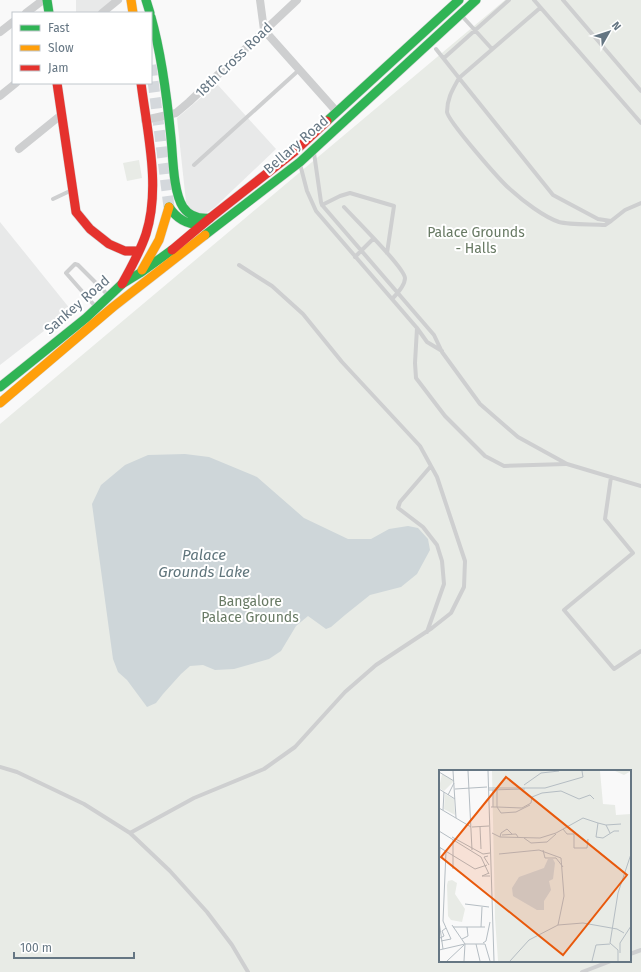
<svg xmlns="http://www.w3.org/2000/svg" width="641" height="972" font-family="'Fira Sans',sans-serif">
<rect width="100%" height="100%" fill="#f9f9f9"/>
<path fill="#e8e9e9" d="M76,0H114L98,13H76Z
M217,84L276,149L215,207L201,217L189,207L186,202L177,118Z
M0,222L71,310L0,365Z"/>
<path fill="#e8ebe6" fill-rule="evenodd" d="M505,0H641V972H0V424ZM440,771H630V961H440Z
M139,160L142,178L127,181L123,163Z"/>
<path fill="#ced6d9" d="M185,454L209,457L257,477L304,518L348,539H371L389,529L408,526L418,528L428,539L430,550L417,574L401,587L370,595L345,615L331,627L326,629L308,616L296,626L281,651L269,659L234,669L215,670L203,665L190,666L181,674L163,694L156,703L147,707L127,680L118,672L113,659L92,504L101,485L125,465L148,455Z"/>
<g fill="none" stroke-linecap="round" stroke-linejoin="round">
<path stroke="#d4d8dc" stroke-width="11" stroke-dasharray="11 5.5" stroke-linecap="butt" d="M151,65L169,207"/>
<defs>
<path id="fast" d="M47,0L49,13
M146,0L150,13
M151,17C162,56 167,97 171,138C173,156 173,192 183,207C189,216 200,219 210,218
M327,121L459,0
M169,207C177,219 186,224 201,225
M205,235L300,162L476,0
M0,387L86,318L122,284L140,273L172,250"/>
<path id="slow" d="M131,0L133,13
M142,270L159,240L169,207
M0,403L113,307L205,235"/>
<path id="jam" d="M57,83L76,212L90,229L109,244L125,251H139
M172,250L210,218L294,152L327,121
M122,284C131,268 140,252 146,234C161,187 147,131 141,83"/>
</defs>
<use href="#fast" stroke="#d5d6d7" stroke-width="10"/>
<use href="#slow" stroke="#d5d6d7" stroke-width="10"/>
<use href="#jam" stroke="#d5d6d7" stroke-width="10"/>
<path stroke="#cecfd0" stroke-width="4" d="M534,0L641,123
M563,0L641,91
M540,8L459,78L553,195L598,219L611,221L625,210L641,203
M462,16L492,49
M436,49L459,78C453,89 447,98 447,112C448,121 501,182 511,190C523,201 544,217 559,222C570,225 593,224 605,225L611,221
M444,58L509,0
M314,153L321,202L322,205L434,335L442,352L480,404L518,437L567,464L641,486
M300,164L307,191L316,211L417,328L427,342L442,351
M194,165L299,70
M53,199L72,190
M322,205L340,196L350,193L394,206L387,253
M344,207C354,218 404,267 405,278C405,286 397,294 392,299
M355,257L373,239
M95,306L66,273L75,264L78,265L108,295
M417,328L415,363L416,378L445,416L485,456L504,466L566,464
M611,477L605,519L633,553L564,610L614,669L641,651
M427,632L444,584L442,561L437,545L423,527L398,508L400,502L431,466
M0,767L17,772L84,804L130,833L170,871L207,912L232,945L248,972
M130,833L194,798L264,769L295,747L345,692L376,665L432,628L451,613L464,587L465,561L437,477L420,446L342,362L303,314L272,286L239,265
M630,954L641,950
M582,972L611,961"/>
<path stroke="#cecfd0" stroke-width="8" d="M260,0L264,30
M26,13L43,0
M102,13L118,0
M264,30L337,112
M0,32L13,22
M0,96L16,83
M145,120L176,113L189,102L297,0
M19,149L61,115"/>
<use href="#fast" stroke="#30b455" stroke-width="9"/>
<use href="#slow" stroke="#ff9f0a" stroke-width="9"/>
<use href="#jam" stroke="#e5322d" stroke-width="9"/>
</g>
<g text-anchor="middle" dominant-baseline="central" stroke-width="4" stroke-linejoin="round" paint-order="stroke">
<g font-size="14" fill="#657683" stroke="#fff">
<text transform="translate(234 60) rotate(-44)">18th Cross Road</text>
<text transform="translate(296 145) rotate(-41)">Bellary Road</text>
<text transform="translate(77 305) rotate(-41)">Sankey Road</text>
</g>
<g font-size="14" fill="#687a64" stroke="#fff">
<text x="476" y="232">Palace Grounds<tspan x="476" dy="16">- Halls</tspan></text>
<text x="250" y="601">Bangalore<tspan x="250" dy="16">Palace Grounds</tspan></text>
</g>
<g font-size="15" font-style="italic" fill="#60757c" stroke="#fff">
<text x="204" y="555">Palace<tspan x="204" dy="17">Grounds Lake</tspan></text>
</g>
</g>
<g transform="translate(439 770)">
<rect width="192" height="192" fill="#f9f9f9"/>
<path d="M53,1H192L185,5L176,1H161L164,34L176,35L177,45L192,44V191H59L56,148ZM3,4L15,11L5,21L0,18ZM6,24L15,29L16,45L5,39ZM13,110L18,113L16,124L26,139L23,152L12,150L9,146L8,115L9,111Z" fill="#e8ebe6"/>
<path d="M109,89H114L116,93L114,109L110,111L112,120L105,131V140H98L74,126L73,118L80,107L105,98Z" fill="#ced6d9"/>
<path fill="none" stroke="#b5bdc3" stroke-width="1" d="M14,1L17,48M29,1L33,80M49,1L55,191M0,2L15,11M85,15L102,3L120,1M50,18H106L144,7L143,1M0,19L16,29M16,19L48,17M50,20L86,19M54,20V37M58,20V37L83,38L92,33L93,27L103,23L122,21L140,29L151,25L155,29M9,25L15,13M52,37H58L62,43L77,42L91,35M0,38L32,57M4,40L5,22M159,53L167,55L171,63M167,55L182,54M33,57L50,56M41,57L42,79M124,59L128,64H135V78H148L149,69M0,61L42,87L50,104M53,63L61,67L101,68L117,63L144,48L159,53L157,67L164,68L175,61H180M63,65L77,64L79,67M13,67L44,84L51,83M61,67L62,63L68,59L73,64M85,68L92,73L108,72L117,64M14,70V99M0,77L36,99L48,95M104,80L106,88H117L124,97M60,84L100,80L122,88L125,126L119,155M49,86L45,87L50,95M50,103L43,106H51M0,109L1,77M26,134L50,137M0,151L4,179M13,155L26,174L25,191M14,157H46M42,157L43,137M1,168L5,166L3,161L7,158M23,169L29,166L28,157M2,171L12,169L4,151L7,81M44,173L47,171L51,152M37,174L41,191M0,180L26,174H46L51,191M181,183V173L192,156M8,191L25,175M71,191L90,170L119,155L144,153L178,159L185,163M153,191L157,175L171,174M179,191V180L171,173L179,123L192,84"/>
<path fill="#e8590c" fill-opacity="0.15" stroke="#e8590c" stroke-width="2" d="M67,7L188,105L124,185L2,87Z"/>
<rect width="192" height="192" fill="none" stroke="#657683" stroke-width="2"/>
</g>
<rect x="12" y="12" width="140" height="72" fill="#ffffff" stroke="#c1c8cd"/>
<rect x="20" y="25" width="20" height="6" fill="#30b455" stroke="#c1c8cd"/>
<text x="48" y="32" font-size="12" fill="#657683">Fast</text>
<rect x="20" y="45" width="20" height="6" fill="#ff9f0a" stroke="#c1c8cd"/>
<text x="48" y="52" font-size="12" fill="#657683">Slow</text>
<rect x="20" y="65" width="20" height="6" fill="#e5322d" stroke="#c1c8cd"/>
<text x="48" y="72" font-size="12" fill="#657683">Jam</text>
<g transform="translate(609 32) rotate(51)" stroke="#ffffff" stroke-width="3" paint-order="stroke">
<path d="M0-3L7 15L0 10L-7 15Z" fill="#657683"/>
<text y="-6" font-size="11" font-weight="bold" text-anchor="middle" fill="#657683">N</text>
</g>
<path d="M14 952v6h120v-6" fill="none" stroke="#657683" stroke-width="2"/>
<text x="20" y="952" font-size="12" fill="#657683" stroke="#ffffff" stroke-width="3" paint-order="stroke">100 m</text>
</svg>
